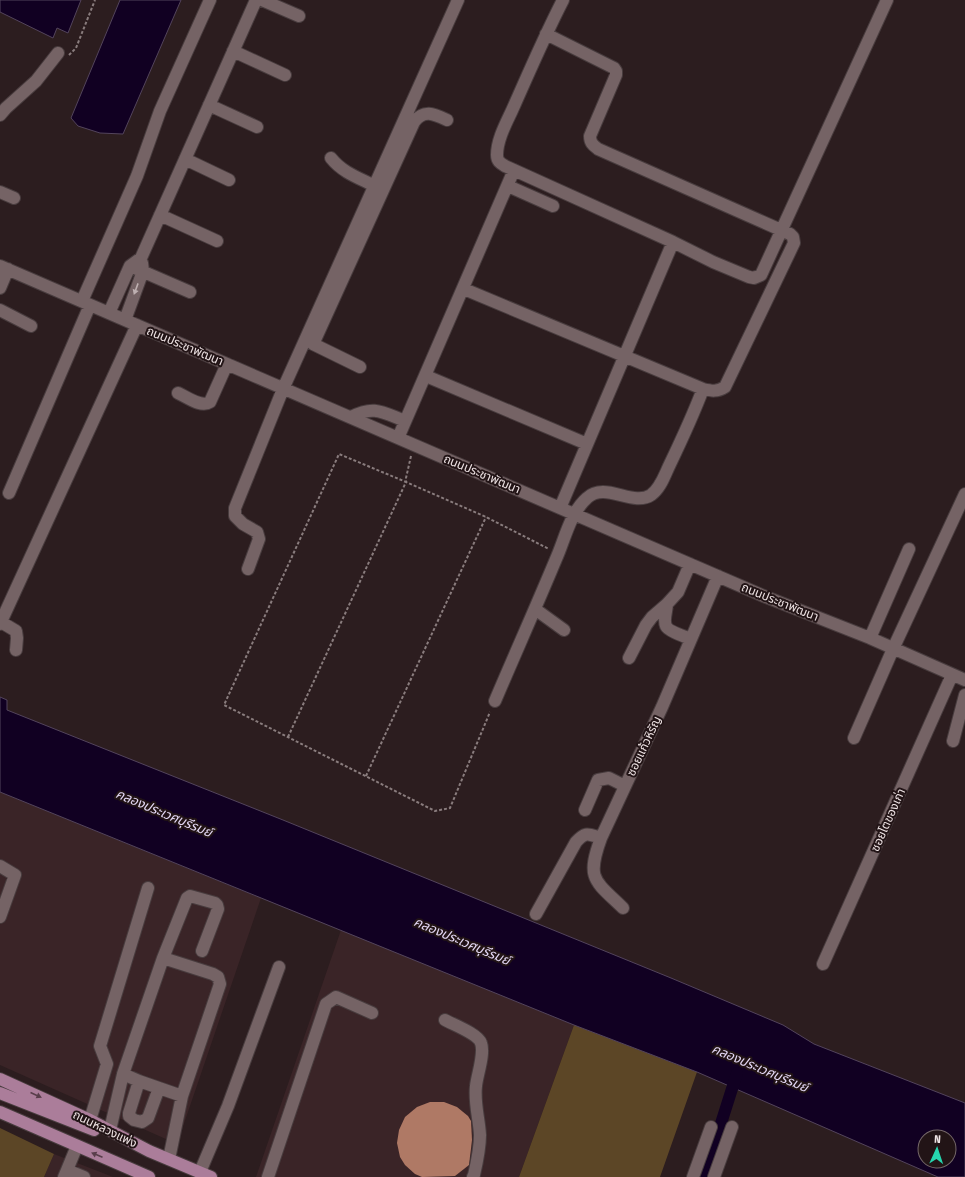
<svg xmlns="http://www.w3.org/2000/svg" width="965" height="1177" font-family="'Fira Sans Condensed','Noto Sans Thai',sans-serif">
<rect width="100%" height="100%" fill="#2c1d1f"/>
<path fill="#3a2427" d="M0,792L261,898L177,1144L0,1065Z
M341,930L574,1025L519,1177H256Z
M54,1154L113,1177H44Z"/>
<path fill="#5c4626" d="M574,1025L697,1072L660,1177H519Z
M0,1128L54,1154L44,1177H0Z"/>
<path fill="#102" stroke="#53445c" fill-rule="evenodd" d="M0,0H81L68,33L57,28L53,38L0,12Z
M120,0H181L123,134L100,133L78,126L71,118Z
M0,697L7,700V710L283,820L671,978L783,1025L814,1044L965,1103V1177H938L697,1072L574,1025L0,792ZM925,1137H949V1161H925Z"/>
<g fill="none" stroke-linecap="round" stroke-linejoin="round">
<path stroke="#102" stroke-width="12" d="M704,1177L737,1073"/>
</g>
<path fill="#af7965" d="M430,1102H444L457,1107L468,1116L471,1121L472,1140L469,1165L455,1176L422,1177L415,1174L405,1165L400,1157L397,1143L399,1130L405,1117L417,1107Z"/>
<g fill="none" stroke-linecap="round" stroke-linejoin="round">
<defs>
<path id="minor" d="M262,0L299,16
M563,0C545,35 530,70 514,106C508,120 497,138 497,155C497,161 500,163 505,166L673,242L713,262L749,277L754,278L761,275L887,0
M233,51L285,75
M209,105L257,127
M0,115L6,108L36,81L58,53
M331,158C343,173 359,178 375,186
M185,159L229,180
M508,186L553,206
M0,192L14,198
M160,215L217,241
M0,266L766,597L870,638L965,680
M130,266L190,292
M0,288L8,269
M464,289L703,389C712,391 717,392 725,387L794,243L793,237L790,234L598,149C593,145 590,143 590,136L616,75V71L614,68L546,34
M82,301L137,176L160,111L210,0
M0,310L31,326
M109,313L130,266L141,258L256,0
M125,320L143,271L142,263
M314,342L414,122C424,109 434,114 447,120
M313,344L360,367
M426,376L587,444
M178,393C187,397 201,408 210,402L227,364
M351,417C374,405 382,412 405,421
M398,438L514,170
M9,493L90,305
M560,508L673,242
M248,569L259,539L257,532L243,524L235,516V508L283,389L458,0
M667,604C667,610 663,620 666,626C668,631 686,637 691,639
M535,609L564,630
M1,622L16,631L17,638L16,650
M0,624L137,325
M870,638L909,549
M629,658L646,625L652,617L667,604L678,592L690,564
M495,701C515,654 536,607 556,559C565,539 570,513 587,498C605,481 633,507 651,495C661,488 665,474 670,464C682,439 693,415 703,389
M854,738L893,649L965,494
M953,741L965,695
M585,810L598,780L609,778L625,786
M0,866L15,875L0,917
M623,908C594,880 586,879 601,838L662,707L718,576
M536,914L576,842C586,831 588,834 601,838
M163,958L213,974L218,977L220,984L182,1096L169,1159
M823,964L952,675
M445,1020C454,1025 478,1034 481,1043C485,1054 477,1075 476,1086C474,1103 479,1118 480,1135C480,1149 477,1162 474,1175L473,1177
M123,1074L139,1081L129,1113V1116L134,1120L142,1122L148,1118L159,1088
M139,1081L182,1096
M90,1120L107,1064L100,1046L148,888
M110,1130L123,1074L163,958L187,898L190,896L215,903L217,905L218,909L202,951
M67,1170L77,1146
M200,1172L228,1106L279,967
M64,1177L67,1170L84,1177
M268,1177L326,1004L336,997L372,1013
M693,1177L711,1127
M714,1177L732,1127"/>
<path id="major" d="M0,1079L90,1120L149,1151L211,1177
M0,1093L94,1130
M0,1112L149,1177"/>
</defs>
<use href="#minor" stroke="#483c3e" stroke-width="14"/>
<use href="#major" stroke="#483c3e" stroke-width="14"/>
<path stroke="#897c7d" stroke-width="2" stroke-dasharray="3 2" stroke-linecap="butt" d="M69,55L76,48L95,0
M411,456L406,478V482L486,517L549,549
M288,737L406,482L339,454L224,705L435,811L450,808L490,712
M366,776L486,517"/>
<use href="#minor" stroke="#756365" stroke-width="12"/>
<use href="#major" stroke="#ab7d9a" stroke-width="12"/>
</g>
<defs><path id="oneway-solid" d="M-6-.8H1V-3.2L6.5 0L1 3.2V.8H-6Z"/></defs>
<use fill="#beb0b1" href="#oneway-solid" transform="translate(136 289) rotate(110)"/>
<g fill="#593e4b">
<use href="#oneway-solid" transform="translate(36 1095) rotate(24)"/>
<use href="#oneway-solid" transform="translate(97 1155) rotate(-157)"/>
</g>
<g text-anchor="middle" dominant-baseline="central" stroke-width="4" stroke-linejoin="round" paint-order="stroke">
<g font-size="12" fill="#eee3e4" stroke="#221416">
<text transform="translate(185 346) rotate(23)">ถนนประชาพัฒนา</text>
<text transform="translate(482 474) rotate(23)">ถนนประชาพัฒนา</text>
<text transform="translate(780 602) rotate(22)">ถนนประชาพัฒนา</text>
<text transform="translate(644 746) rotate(-65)">ซอยแก้วหิรัญ</text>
<text transform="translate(888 820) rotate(-66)">ซอยโตของเก่า</text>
<text transform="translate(105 1129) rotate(26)">ถนนหลวงแพ่ง</text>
</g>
<g font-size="13" font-style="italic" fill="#e5d9f6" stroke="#221416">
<text transform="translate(164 813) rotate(23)">คลองประเวศบุรีรมย์</text>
<text transform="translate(462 941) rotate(23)">คลองประเวศบุรีรมย์</text>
<text transform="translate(760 1068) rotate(23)">คลองประเวศบุรีรมย์</text>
</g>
</g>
<g transform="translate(937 1149) rotate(3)"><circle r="19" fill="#221416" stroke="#746768"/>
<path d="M0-3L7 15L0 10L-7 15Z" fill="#26d5ae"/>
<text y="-6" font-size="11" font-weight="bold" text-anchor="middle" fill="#eee3e4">N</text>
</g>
</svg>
